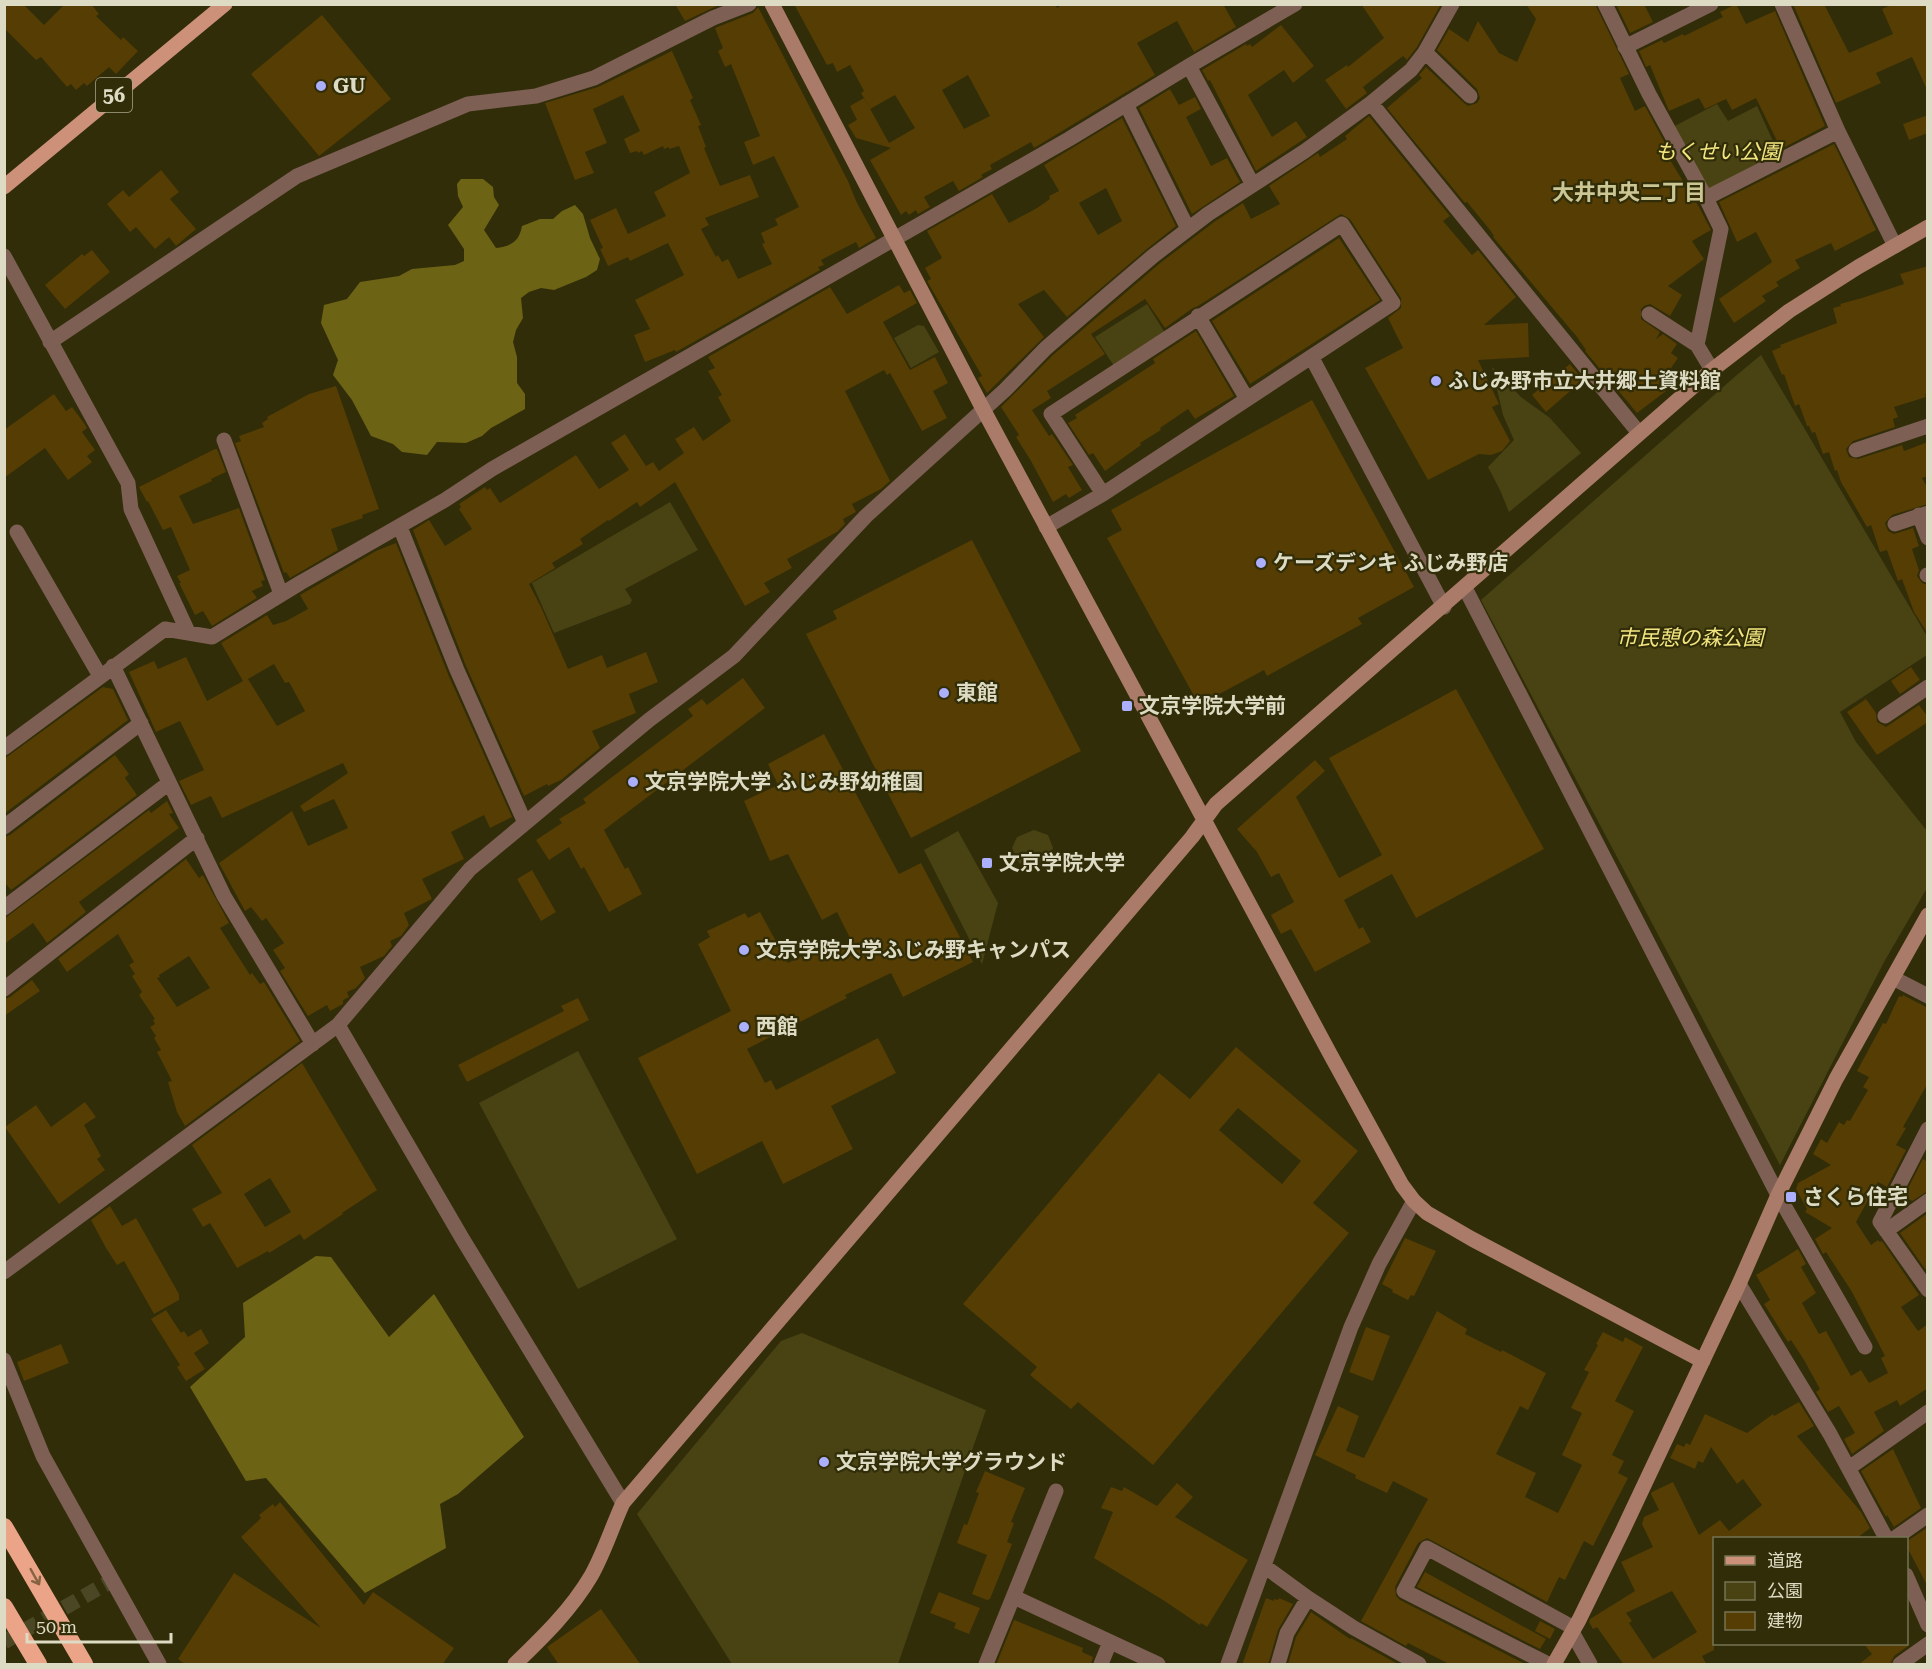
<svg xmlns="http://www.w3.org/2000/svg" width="1932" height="1669" font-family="'Roboto Serif','Noto Sans JP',serif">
<rect width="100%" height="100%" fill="#312d09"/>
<path fill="#494313" d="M1717,104L1728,121L1757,106L1778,152L1706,198L1669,129Z
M1147,304L1165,333L1114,366L1095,337Z
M918,325L924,326L939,352L911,368L894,338Z
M1761,355L1928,638L1927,655L1840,712L1856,742L1927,831V888L1884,962L1780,1165L1481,600L1738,374Z
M1492,367L1521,397L1550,418L1581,453L1509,512L1500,490L1488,467L1514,440L1503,415Z
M670,502L698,550L625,589L632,600L630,604L554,633L532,583Z
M1034,830L1048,835L1053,848L1048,859L1030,866L1019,863L1012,848L1017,837Z
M958,831L998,903L982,964L924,850Z
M578,1051L677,1239L578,1289L479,1103Z
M802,1333L986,1410L898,1664H732L637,1514L781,1341Z"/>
<path fill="#6d6315" d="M461,179H483L493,187L494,197L499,205L484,230L496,248C511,246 519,242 522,226L540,219H553L562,211L575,205L583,214L590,238L600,259L597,270L586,277L554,290L541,288L529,292L521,298L523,318L516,330L513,342L517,357V383L525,394V409L491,428L482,436L466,443L437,442L427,455L402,452L393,444L371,436L352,400L333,375L338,360L321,323L324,305L347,299L360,282L399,276L412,269L455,265L464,261V249L448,225L463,207L458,196L457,184Z
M316,1256L331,1257L389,1337L434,1294L524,1437L458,1494L440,1504L446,1548L365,1593L266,1478L246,1481L190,1387L245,1337L243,1303Z"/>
<path fill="#553d03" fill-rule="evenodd" d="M4,4H23L44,25L65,4H91L99,14L96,16L121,40L123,37L138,51L116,74L109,67L87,86L84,83L76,90L71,84L67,87L41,57L36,60L4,28Z
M675,4H721L685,21Z
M794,4H1055L1057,8L1063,4H1223L1236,27L1194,52L1177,21L1137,43L1155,75L1034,148L1031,142L990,165L992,169L981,175L983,177L959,191L953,181L924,197L930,207L918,214L916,210L909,215L906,211L901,215L870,160L891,148L856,138L848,125L857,120L850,106L864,98L889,143L915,128L895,95L870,109L861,93L864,91L850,65L837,72L833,63L827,65ZM968,75L990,116L964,129L942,90Z
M1361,4H1441L1417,47L1407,60L1403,56L1363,87L1367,93L1346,109L1325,80L1347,65L1348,67L1384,38Z
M1526,4H1595L1629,74L1620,78L1635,111L1645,106L1673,158L1670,160L1699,207L1711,230L1692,241L1704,259L1668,286L1682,295L1670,316L1650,304L1644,306L1641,309V319L1660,332L1656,339L1663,334L1677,344L1671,353L1678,358L1660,384L1666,391L1637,413L1585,351L1586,350L1577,337L1493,237L1494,236L1490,230L1467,202L1465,203L1387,108L1422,78L1419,75L1426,67L1464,103L1468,106L1477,103L1480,98L1477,89L1437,50L1449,29L1468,42L1478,21L1499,53L1517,62L1536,19Z
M1616,4H1644L1653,22L1630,33Z
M1736,4L1746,24L1775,11L1825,126L1781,149L1756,98L1732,110L1726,99L1705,109L1699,98L1669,111L1650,65L1646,67L1639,51L1662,40L1664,43L1683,34L1684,36L1723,17L1720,12Z
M1793,4H1824L1849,53L1893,34L1882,9L1893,4H1928V92L1912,57L1876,73L1881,83L1836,103Z
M758,7L848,181L856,201L876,238L859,248L856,242L821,260L824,265L818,267L820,270L676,352L675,350L645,362L634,335L650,329L635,300L684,275L668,243L630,261L628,257L608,266L600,249L603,248L590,220L616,208L628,234L666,216L654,192L690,173L679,146L669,149V147L664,149L663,146L644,155L642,151L638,153L637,151L630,153L624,139L640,131L623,95L593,109L607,143L585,152L594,173L575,180L545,103L598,87L672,51L693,98L690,100L701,125L698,126L706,147L704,148L720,186L750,175L759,197L705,218L709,225L701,229L716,257L718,255L722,262L728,259L738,279L772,264L762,244L765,243L761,233L778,225L775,219L799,207L774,156L753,165L744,142L760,136L731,64L725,67L718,51L723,48L715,28L753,13Z
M322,15L391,99L319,156L251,74Z
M1281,25L1314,66L1293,83L1284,70L1248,95L1272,137L1296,121L1307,137L1256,171L1210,80L1208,81L1202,70L1246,44L1247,46L1250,44L1252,47Z
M1170,89L1179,105L1195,97L1201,109L1186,117L1211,166L1227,158L1240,182L1192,214L1139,108Z
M1928,115V133L1909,140L1903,124Z
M1369,116L1450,216L1443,221L1472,255L1478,250L1516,297L1484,325L1528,323L1529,357L1478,360L1499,404L1492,407L1510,441L1502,451L1491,455L1479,454L1428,480L1365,368L1403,348L1388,318L1401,308V298L1350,219L1341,214L1198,306L1193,308L1165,328L1145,299L1091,334L1105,354L1047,391L1051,398L1032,410L1049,436L1052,434L1073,465L1068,467L1082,490L1069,498L1066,494L1053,502L1031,461L1016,437L1019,435L1001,407L1053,355L1159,264L1214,222L1243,203L1251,219L1280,204L1269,186L1318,153L1320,157L1347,139L1345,136Z
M1122,118L1176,226L1147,249L1067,317L1044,290L1018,304L1044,337L987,393L978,378L982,376L927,281L931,279L925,268L942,258L927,231L992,194L1009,223L1037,208L1050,199L1049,196L1059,191L1044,165ZM1106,188L1122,221L1098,235L1079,203Z
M1834,144L1876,230L1835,251L1831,243L1795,260L1800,268L1776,282L1779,286L1762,296L1766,301L1734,323L1719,299L1772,262L1756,232L1737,242L1719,202Z
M161,170L179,192L170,199L196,229L176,246L169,237L155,249L136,227L130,232L107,204L123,190L129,197Z
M1339,238L1380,300L1250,384L1212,321Z
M92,250L110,272L65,309L45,285L82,254L84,256Z
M1928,266V393L1925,394L1926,397L1894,407L1898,417L1893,419L1895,427L1853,441L1846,449L1849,457L1858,459L1902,445L1904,451L1928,442V476L1922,478L1928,489V504L1892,515L1885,523L1888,531L1894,534L1913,528L1919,546L1912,549L1919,570L1917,576L1922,583L1928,585V634L1914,612L1902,579L1898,581L1887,550L1880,552L1871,525L1867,527L1841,482L1837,470L1835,471L1829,452L1823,454L1815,432L1812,433L1809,426H1807L1799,404L1795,406L1784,374L1782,375L1772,351L1781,347L1780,345L1837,323L1833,308L1841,306L1840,304L1862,298L1904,284L1900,274Z
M899,285L904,293L910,290L917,303L883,322L910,370L935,357L948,383L933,391L947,418L922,431L890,373L887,375L884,370L845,391L890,481L881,489L852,504L856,512L843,519L845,524L837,532L787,559L792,568L764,583L770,592L745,606L675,482L640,507L637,502L609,521L608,520L580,539L583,544L552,563L555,568L529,584L541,607L568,669L602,655L607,668L646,652L658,682L629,694L636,713L592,731L600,748L561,780L548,786L547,784L524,796L466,666L413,530L429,520L445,546L472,529L459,509L461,507L459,504L485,487L487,490L490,488L500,503L576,455L599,489L629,470L611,443L625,434L646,466L653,462L659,471L684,453L675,439L694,427L703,441L731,421L718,397L722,395L708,371L715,368L708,357L830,287L847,314Z
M1196,331L1234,396L1195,419L1188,409L1160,428L1161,430L1140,443L1141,445L1105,471L1093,453L1089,455L1068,423L1077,418L1075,415L1155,363L1153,359Z
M1570,364L1583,380L1546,412L1532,395Z
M336,386L379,509L362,515L363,518L331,529L338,550L290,578L286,572L284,573L235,443L241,441L239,436L264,427L262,423L268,419L267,417L309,394Z
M54,394L66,411L72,407L84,423L87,428L82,432L95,450L87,456L92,462L68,480L45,448L4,478V430Z
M1312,400L1414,587L1358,618L1362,624L1267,676L1264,670L1199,705L1107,538L1122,530L1111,510Z
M215,449H217L226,472L211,479L212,481L179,496L193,524L239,508L265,580L261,581L263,586L252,591L257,598L212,626L203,611L195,615L179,583H181L177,576L190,570L171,527L163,530L148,501L147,502L139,487Z
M972,540L1081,751L911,838L806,634L837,619L833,611Z
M396,543L448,674L512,817L490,828L484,815L451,832L464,859L422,879L432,899L404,913L409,925L401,936L390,941L392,946L384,956L360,967L365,978L356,988L347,992L349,997L343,1000V1004L330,1011L327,1005L308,1016L280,971L285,968L273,950L284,943L266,918L262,921L251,907L245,911L219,863L292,811L308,846L348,828L334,799L304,812L300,806L348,773L343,763L222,818L211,796L191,805L179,781L204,770L180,721L156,732L129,672L154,661L158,669L186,657L207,701L243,681L221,643L267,615L273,625L286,621L308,609L300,595L376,551ZM274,664L285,683L289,682L305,711L277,726L248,679Z
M1911,667L1920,680L1900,694L1891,681Z
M743,678L765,708L604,830L625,869L628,867L642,894L609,912L584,867L581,869L569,847L549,860L536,840L562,823L559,819L586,803L583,799L693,716L688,709L702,699L707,705Z
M103,687L113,689L128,720L4,814V759Z
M1456,689L1544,849L1416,918L1392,874L1344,900L1359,929L1363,927L1371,942L1315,972L1291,929L1281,934L1271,915L1294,902L1279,873L1271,877L1257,852L1237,829L1315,760L1325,771L1296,797L1339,878L1382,855L1329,758Z
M1866,699L1876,713L1877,722L1886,727L1919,705L1928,717V722L1877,755L1847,712Z
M824,734L899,874L921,863L973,962L903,997L891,973L845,995L847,998L747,1049L765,1083L771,1080L776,1090L878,1038L896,1073L831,1106L853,1149L783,1184L762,1141L697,1174L638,1058L731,1011L698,944L710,937L707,931L745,913L748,918L760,912L788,963L821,946L826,956L852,942L837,912L822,920L788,854L770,861L744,801L778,785L768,764Z
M115,755L129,774L125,778L137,795L11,890L4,882V837L10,835Z
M167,801L173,813L169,814L179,828L79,902L86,912L47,943L33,923L4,944V919L149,810L151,813Z
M186,859L199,878L203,875L229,923L220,928L250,975L252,973L260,984L264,982L300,1041L185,1126L177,1112L168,1082L172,1081L157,1052L161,1050L154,1038L156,1036L150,1027L155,1024L153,1020L155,1019L139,995L142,992L132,976L135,974L129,965L134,962L118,934L67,972L58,959ZM189,956L210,988L177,1007L157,978L160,977L159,975Z
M532,870L556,912L541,921L517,879Z
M32,980L40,991L4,1016V999L10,997Z
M1903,995L1928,1008V1083L1903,1127L1906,1128L1896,1145L1906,1150L1887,1187L1878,1182L1856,1222L1871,1245L1878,1240L1880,1242L1882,1241L1919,1295L1901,1307L1918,1331L1928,1324V1388L1900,1406L1897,1400L1874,1412L1884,1431L1852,1454L1844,1439L1855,1433L1839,1406L1828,1412L1816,1392L1820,1389L1804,1360L1791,1340L1788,1342L1764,1304L1770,1300L1756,1275L1798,1249L1806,1264L1801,1267L1816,1293L1802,1303L1819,1334L1826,1331L1851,1376L1861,1370L1869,1383L1888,1373L1881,1358L1885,1356L1852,1292L1826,1252L1823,1254L1815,1239L1832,1228L1805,1212L1807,1209L1796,1189L1798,1183L1831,1165L1813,1154L1821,1139L1827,1143L1839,1122L1844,1125L1847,1120L1850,1121L1851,1119L1868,1090L1863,1087L1869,1077L1857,1071L1883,1023L1886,1024L1899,996L1902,997Z
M578,998L589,1020L467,1082L458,1065L564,1011L561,1006Z
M1236,1047L1358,1151L1313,1203L1349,1233L1153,1465L1078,1402L1071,1409L1030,1375L1037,1367L963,1304L1159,1073L1190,1099ZM1238,1108L1301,1161L1282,1184L1219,1130Z
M302,1063L377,1190L342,1213L343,1214L304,1240L300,1234L269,1253L268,1251L237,1268L210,1223L203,1227L192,1209L222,1193L192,1145ZM270,1178L291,1212L265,1227L244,1194Z
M85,1102L96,1117L84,1125L101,1156L97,1159L105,1170L59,1204L5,1127L36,1105L51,1127Z
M1923,1159L1928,1162V1191L1912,1201L1904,1196Z
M110,1206L122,1226L136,1218L179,1294V1300L154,1314L124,1261L117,1265L106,1248L91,1220Z
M1928,1213V1268L1925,1269L1900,1233Z
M1405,1238L1436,1251L1414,1296L1411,1295L1408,1300L1392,1292L1393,1290L1382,1284Z
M166,1310L181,1333L184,1331L188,1337L201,1329L209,1343L194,1353L205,1369L186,1381L177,1367L180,1365L151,1319Z
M1437,1311L1467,1329L1465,1334L1501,1352L1502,1350L1546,1373L1528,1410L1520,1406L1496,1454L1536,1473L1525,1497L1558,1513L1582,1465L1562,1455L1582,1413L1571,1408L1589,1372L1584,1370L1598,1345L1596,1344L1603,1332L1623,1342L1625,1337L1643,1347L1615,1401L1634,1411L1612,1455L1624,1461L1618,1473L1628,1478L1593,1546L1584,1541L1565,1580L1559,1577L1547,1602L1427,1538L1418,1543L1395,1587L1396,1596L1400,1600L1527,1665H1451L1408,1643L1406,1646L1361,1621L1428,1499L1393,1481L1387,1493L1355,1478L1356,1475L1315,1455L1338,1406L1359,1416L1346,1451L1364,1458Z
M1366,1327L1390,1336L1373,1381L1349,1372Z
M61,1344L69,1363L24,1381L17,1362Z
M1799,1402L1814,1426L1797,1436L1861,1512L1870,1528L1856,1539H1714V1650L1702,1656L1707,1665H1624L1597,1627L1593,1629L1589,1622L1590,1619L1635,1591L1621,1562L1653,1547L1642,1524L1644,1517L1659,1510L1651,1494L1652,1492L1673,1482L1699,1535L1720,1520L1729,1531L1762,1505L1743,1479L1737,1484L1711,1447L1703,1463L1698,1461L1695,1469L1670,1458L1677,1444L1684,1447L1686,1443L1690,1445L1705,1414L1747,1433L1773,1414L1774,1416ZM1672,1591L1697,1632L1653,1659L1629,1623L1632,1621L1626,1613Z
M1893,1449L1921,1508L1894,1527L1887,1515L1886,1517L1861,1471Z
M985,1471L1025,1488L1011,1522L1014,1523L1007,1542L1012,1544L990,1599L987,1600L972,1594L987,1555L957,1543L964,1524L967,1525L979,1493L976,1492Z
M1177,1483L1193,1497L1175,1517L1248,1560L1207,1627L1201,1623L1200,1625L1163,1600L1094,1558L1113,1512L1101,1508L1111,1487L1122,1491L1124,1487L1157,1506Z
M280,1502L364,1605L373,1592L454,1648L442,1665H186L178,1659L234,1573L321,1628L241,1537L261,1518L259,1515L273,1504L275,1507Z
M1928,1527V1587L1908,1549L1909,1540Z
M1425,1572L1546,1639L1540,1649L1417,1587Z
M939,1592L980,1608L969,1634L954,1628L956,1623L930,1613Z
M1266,1598L1274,1601V1599L1278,1600L1279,1598L1293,1604L1278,1630L1268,1665H1242Z
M601,1609L641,1665H559L547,1647Z
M1311,1612L1350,1639L1351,1638L1396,1663L1395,1665L1288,1664L1296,1637Z
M1014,1620L1083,1648L1082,1652L1093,1657L1091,1665H996Z
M1540,1621L1555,1629L1550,1639L1535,1631Z
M1864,1644H1906L1908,1646L1894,1656L1890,1665H1858L1872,1654Z"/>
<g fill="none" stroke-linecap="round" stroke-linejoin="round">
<path stroke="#4b4725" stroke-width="15" stroke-dasharray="15 8" stroke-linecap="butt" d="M4,1642L113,1580"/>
<path stroke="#7d5f54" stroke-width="15" d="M1605,4L1649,94L1706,198L1721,229L1697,345L1712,370
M1782,4L1838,131L1895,246
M1625,47L1711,4
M1425,52L1470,96
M1189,66L1253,185
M1371,103L1639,433
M1126,104L1188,229
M1706,198L1838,131
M4,256L128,483L131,509L188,632
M1649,314L1697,345
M1198,316L1247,399
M50,342L297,176L468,104L536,96L594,78L713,18L749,4
M1312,358L1444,607
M224,440L281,594
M1856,450L1928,426
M1919,515L1928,538
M1895,524L1928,513
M400,527L457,670L525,823
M1046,527L1103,494L1393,303L1342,224L1051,414L1103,494
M17,532L100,676
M1927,575H1928
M1465,588L1778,1195L1865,1347
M113,666L224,896L313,1044
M1885,716L1928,687
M4,748L165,629L212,637L300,583L445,500L492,469L1069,139L1189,66L1295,4
M4,827L141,723
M4,908L169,783
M1893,978L1928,996
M4,989L197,838
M338,1025L462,1238L623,1503
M1928,1129L1880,1222L1928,1290
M1886,1231L1928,1201
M4,1272L338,1025L470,869L649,720L734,656L866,516L1005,390L1046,348L1105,297L1153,256L1208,214L1305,151L1371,103L1411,70L1425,52L1452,4
M1739,1284L1830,1434L1886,1538
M4,1360L43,1456L159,1664
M1849,1468L1928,1412
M1895,1538L1928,1515
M1264,1566L1308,1598L1354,1628L1419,1664
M1906,1575L1928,1625
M1014,1597L1158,1664
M1572,1632L1590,1664
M986,1664L1056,1491
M1101,1664L1110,1642
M1228,1664L1351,1327L1379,1264L1414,1201
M1278,1664L1287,1633L1308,1598
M1548,1664L1404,1591L1427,1548L1574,1628
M1900,1664L1928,1644"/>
<path stroke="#aa7b69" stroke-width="15" d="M772,4L983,409L1329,1052L1402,1185L1414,1201L1427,1213L1472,1239L1703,1361
M515,1664C543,1637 571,1610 591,1576C604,1553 612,1527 623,1503L1192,837L1216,804L1712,370L1789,311L1858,267L1928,227
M1554,1664L1579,1620L1622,1532L1739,1284L1778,1195L1836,1079L1928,915"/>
<path stroke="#cd917a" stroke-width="15" d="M4,187L225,4"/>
<path stroke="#eca488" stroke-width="18" d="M4,1527L84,1664
M4,1607L38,1664"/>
</g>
<defs><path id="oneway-shaft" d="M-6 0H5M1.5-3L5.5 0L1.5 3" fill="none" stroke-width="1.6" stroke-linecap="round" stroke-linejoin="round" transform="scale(1.5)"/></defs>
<use stroke="#856342" href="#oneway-shaft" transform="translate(35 1577) rotate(61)"/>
<g fill="#acaffb" stroke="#312d09" stroke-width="2">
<circle cx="321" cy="86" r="6"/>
<circle cx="1436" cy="381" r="6"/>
<circle cx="1261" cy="563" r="6"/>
<circle cx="944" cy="693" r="6"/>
<rect x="1121" y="700" width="12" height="12" rx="3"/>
<circle cx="633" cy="782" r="6"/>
<rect x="981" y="857" width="12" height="12" rx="3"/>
<circle cx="744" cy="950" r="6"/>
<circle cx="744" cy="1027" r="6"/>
<rect x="1785" y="1191" width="12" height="12" rx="3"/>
<circle cx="824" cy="1462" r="6"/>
</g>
<g text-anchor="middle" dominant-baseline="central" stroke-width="4.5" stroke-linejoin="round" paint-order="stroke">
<rect fill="#312d09" stroke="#a9a78b" stroke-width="1.5" x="96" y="78" width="36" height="34" rx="4.5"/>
<g font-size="20" font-weight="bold" fill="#dddbc3">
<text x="114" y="95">56</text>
</g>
<g font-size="21" font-weight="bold" fill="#dddbc3" stroke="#312d09" text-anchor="start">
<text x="333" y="86">GU</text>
<text x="1448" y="381">ふじみ野市立大井郷土資料館</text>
<text x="1273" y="563">ケーズデンキ ふじみ野店</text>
<text x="956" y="693">東館</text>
<text x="1139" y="706">文京学院大学前</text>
<text x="645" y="782">文京学院大学 ふじみ野幼稚園</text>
<text x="999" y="863">文京学院大学</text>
<text x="756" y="950">文京学院大学ふじみ野キャンパス</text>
<text x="756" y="1027">西館</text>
<text x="1803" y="1197">さくら住宅</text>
<text x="836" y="1462">文京学院大学グラウンド</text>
</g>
<g font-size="21" font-style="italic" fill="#f3e680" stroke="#312d09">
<text x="1718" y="152">もくせい公園</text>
<text x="1690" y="638">市民憩の森公園</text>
</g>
<g font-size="22" font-weight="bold" fill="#ccc695" stroke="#312d09">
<text x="1629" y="192">大井中央二丁目</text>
</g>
</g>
<rect width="1932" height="1669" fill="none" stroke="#dddbc3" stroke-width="12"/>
<rect x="1713" y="1537" width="195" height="108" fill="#312d09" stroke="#767353" stroke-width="1.5"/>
<rect x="1725" y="1556" width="30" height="9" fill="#cd917a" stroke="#767353" stroke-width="1.5"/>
<text x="1767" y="1567" font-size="18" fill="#dddbc3">道路</text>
<rect x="1725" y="1582" width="30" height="18" fill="#494313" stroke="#767353" stroke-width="1.5"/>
<text x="1767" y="1597" font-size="18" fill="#dddbc3">公園</text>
<rect x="1725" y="1612" width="30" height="18" fill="#553d03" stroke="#767353" stroke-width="1.5"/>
<text x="1767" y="1627" font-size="18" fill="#dddbc3">建物</text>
<path d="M27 1633v9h144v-9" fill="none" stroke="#dddbc3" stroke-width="3"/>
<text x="36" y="1633" font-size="18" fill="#dddbc3" stroke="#312d09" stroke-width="4.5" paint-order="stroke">50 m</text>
</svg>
